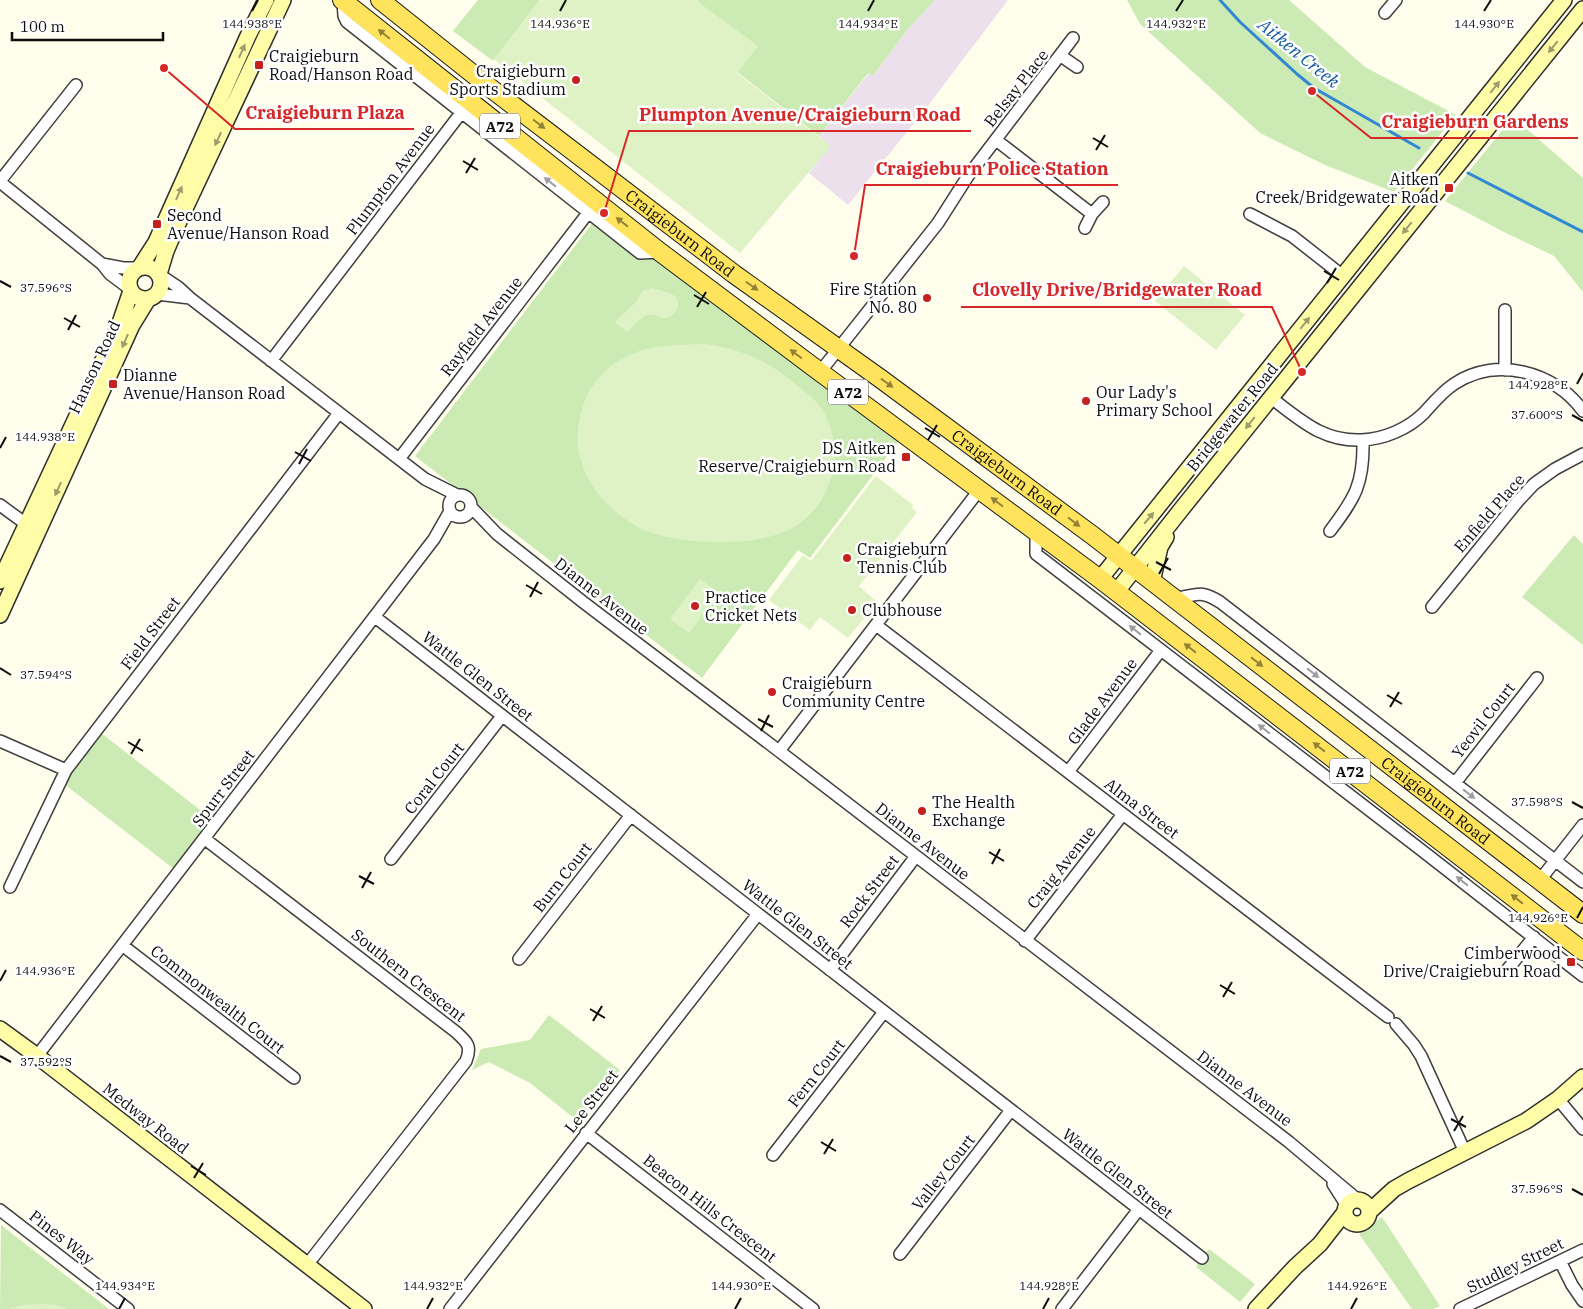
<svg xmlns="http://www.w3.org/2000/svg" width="1583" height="1309" font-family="'IBM Plex Serif',serif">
<rect width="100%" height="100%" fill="#fffdec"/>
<path fill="#ebe0ec" d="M935,0H1008L927,107L848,205L809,173L830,146L819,136L869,73L873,76L908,29Z"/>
<path fill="#ccebb4" d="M478,0H540L493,61L453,31Z
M699,0H935L908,29L873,76L868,73L819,136L737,72L698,2Z
M1127,0H1289L1365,67L1456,115L1394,192L1325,165L1260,133L1140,24Z
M1513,117L1583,178V292L1554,256L1502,231L1445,201Z
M600,213L898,442L810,558L798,550L702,678L415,456Z
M1574,535L1583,544V645L1522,597Z
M101,733L213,820L174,869L64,784L68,775Z
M549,1015L620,1070L580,1123L530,1083L489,1062L472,1070L481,1049L530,1040Z
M1382,1217L1440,1306L1433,1309H1412L1359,1234Z
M1,1225L109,1309H0Z
M1209,1249L1255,1284L1240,1302L1196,1267Z"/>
<path fill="#dff2c6" d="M540,0H699L698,2L758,46L737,73L831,146L740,253L546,101L494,59Z
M1184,266L1245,315L1216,350L1155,301Z
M652,288C660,291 672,291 677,299C681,307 673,319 664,318C657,317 652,312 645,316C638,320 632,327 627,332L615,322L636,302L642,291Z
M705,344C743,349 770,362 799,387C808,394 817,401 823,411C845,450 834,503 794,527C780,535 763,539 747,541C715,544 665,542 636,526C592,500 566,456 583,406C591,382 610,362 634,353C656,344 681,345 705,344Z
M876,476L913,505L912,508L917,512L859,586L877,602L848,638L820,617L810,630L769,600L803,555L811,561Z
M700,579L719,593L689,633L670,619Z
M41,1304L55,1305L68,1309H9L24,1305Z"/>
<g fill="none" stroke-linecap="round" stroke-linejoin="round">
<path stroke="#3187d3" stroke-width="3" d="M1220,0L1240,22L1297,74L1314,88L1419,148
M1468,173L1583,232"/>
<defs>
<path id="street" d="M343,1L344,16L347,22L640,253L660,252
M1385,13L1396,0
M1061,56L1077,67
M996,140L1092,214
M0,181L76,85
M0,182L102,264L110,274L130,289
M1250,214L1292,236L1343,276
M1085,228L1092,214L1103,202
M102,264L123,268H137
M160,275L178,287L190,298L425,479L457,495
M157,294L190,298
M271,361L461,113
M1505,370V310
M820,372L938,223L968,176L1073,38
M1271,398C1300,419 1322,442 1362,440C1384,439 1408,429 1424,413C1433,403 1442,392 1454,384C1496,356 1554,371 1583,411
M399,459L588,213
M449 506a11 11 0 1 1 22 0a11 11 0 1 1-22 0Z
M0,505L26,524
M471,507L497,534L583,602L779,751L1289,1142L1358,1200
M1330,531C1355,498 1364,484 1363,440
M1036,532V554L1420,849L1583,976
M1174,598C1196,597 1198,588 1220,602L1583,882
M1432,607L1518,501L1534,484L1555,469L1583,454
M375,617L1202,1258
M876,625L1388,1017
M0,741L66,770
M779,751L980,489
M1068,772L1161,650
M1455,783L1537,678
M205,839L456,1032C467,1042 472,1046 466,1061L307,1265
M391,859L502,716
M1540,880L1583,825
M10,887L66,770L339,413
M1025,941L1123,814
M122,945L294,1078
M519,959L631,815
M830,970L916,856
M1507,970L1534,937
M1396,1024L1414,1045L1421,1056L1465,1152
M37,1056L434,539L450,511
M1558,1099L1583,1129
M586,1133L813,1309
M773,1155L884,1012
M1333,1184L1347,1206
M0,1210L128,1309
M900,1254L1011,1110
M1560,1261L1572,1285L1583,1301
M450,1309L758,914
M1062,1309L1139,1209
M1460,1309L1583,1250"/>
<path id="secondary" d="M129 283a16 16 0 1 1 32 0a16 16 0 1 1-32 0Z
M140,267L156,242L248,36L266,0
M159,274L166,251L174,232L283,0
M1100,579L1564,0
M0,581L119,326L131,291
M1152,582L1160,547L1166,537
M1117,591L1180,511L1583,9
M0,615L132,325L148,299
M0,1029L37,1056L364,1309
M1345 1212a12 12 0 1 1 24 0a12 12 0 1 1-24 0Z
M1370,1211L1394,1189L1408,1181L1526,1121L1558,1099L1583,1077
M1256,1309L1295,1267L1320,1244L1345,1212"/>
<g id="primary">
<path d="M342,0L660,252L820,372L1100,579L1583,951"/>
<path id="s1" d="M380,0L493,90L734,274L881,379L1092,535L1583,914"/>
</g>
</defs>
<use href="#street" stroke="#3f3f3f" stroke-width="14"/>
<use href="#secondary" stroke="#2e2e2e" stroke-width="18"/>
<use href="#primary" stroke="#1d1d1d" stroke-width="20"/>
<use href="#street" stroke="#fff" stroke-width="11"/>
<use href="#secondary" stroke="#fffca7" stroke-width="15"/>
<use href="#primary" stroke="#ffe35c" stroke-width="18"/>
</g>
<defs><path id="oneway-solid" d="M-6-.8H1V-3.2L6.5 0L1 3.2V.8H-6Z" transform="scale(1.25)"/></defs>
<g fill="#928238">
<use href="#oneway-solid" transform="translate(384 34) rotate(-141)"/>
<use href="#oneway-solid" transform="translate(539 124) rotate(37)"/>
<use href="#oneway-solid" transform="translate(622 222) rotate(-142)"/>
<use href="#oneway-solid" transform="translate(752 286) rotate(35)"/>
<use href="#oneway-solid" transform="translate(796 354) rotate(-143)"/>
<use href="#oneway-solid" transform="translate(887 383) rotate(36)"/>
<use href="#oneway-solid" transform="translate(997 502) rotate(-143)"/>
<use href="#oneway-solid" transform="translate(1074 522) rotate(37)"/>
<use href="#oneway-solid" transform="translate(1190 648) rotate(-142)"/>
<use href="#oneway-solid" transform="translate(1257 662) rotate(38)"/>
<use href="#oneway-solid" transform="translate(1319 747) rotate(-142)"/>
<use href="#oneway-solid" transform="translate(1517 899) rotate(-142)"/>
</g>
<g fill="#9e9c69">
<use href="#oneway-solid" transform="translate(1553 47) rotate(129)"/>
<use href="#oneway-solid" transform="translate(242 51) rotate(-66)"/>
<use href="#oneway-solid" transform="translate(1495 87) rotate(-51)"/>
<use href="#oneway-solid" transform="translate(218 139) rotate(115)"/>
<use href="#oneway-solid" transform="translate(179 193) rotate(-66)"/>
<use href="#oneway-solid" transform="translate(1407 228) rotate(129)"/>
<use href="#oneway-solid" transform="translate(1305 323) rotate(-51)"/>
<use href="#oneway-solid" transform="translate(125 341) rotate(114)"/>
<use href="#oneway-solid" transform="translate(1250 423) rotate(129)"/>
<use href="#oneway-solid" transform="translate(58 489) rotate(114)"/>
<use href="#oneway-solid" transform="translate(1149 518) rotate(-50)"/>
</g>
<g fill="#9e9e9e">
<use href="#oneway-solid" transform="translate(550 182) rotate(-142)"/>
<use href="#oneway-solid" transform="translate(1135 630) rotate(-142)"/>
<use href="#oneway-solid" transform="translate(1313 673) rotate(38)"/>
<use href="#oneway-solid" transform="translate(1264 729) rotate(-142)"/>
<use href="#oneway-solid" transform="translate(1469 794) rotate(38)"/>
<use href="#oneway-solid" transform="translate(1462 881) rotate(-142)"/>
</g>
<path fill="none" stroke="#0c0c0c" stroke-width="2" d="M252,11L258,0M560,11L566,0M868,11L874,0M1176,11L1183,0M1484,11L1491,0M1093,138L1108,147M1096,150L1105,135M463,161L478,170M466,173L475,158M1324,271L1339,280M0,281L11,287M1327,283L1336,268M694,295L709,304M697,307L706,292M64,318L80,327M68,330L76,315M1577,384L1583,373M1572,415L1583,421M925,428L940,437M928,440L937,425M0,448L6,437M295,452L311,461M299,464L307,449M1156,562L1171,570M1159,574L1168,558M526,585L542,594M530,597L538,582M0,668L11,675M1387,695L1402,704M1390,707L1399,692M758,719L773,727M761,731L769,715M128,742L143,751M131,754L140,739M1572,802L1583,808M989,852L1004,861M992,864L1000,849M359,876L374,884M362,888L371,872M1577,918L1583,907M0,981L6,970M1220,985L1235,994M1223,997L1232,982M590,1009L605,1018M593,1021L602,1006M0,1056L11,1062M1451,1119L1466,1127M1454,1131L1463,1116M821,1142L836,1151M824,1154L833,1139M191,1166L206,1175M194,1178L203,1163M1572,1189L1583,1195M119,1309L125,1298M427,1309L433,1298M735,1309L741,1298M1043,1309L1049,1298M1351,1309L1357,1298"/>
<g fill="#c3221e" stroke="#fff" stroke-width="2">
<rect x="254" y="60" width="10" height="10" rx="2.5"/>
<circle cx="576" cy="80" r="5"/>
<rect x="1444" y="183" width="10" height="10" rx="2.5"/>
<rect x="152" y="219" width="10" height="10" rx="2.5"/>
<circle cx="927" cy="298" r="5"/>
<rect x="108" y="379" width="10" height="10" rx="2.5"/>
<circle cx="1086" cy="401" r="5"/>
<rect x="901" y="452" width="10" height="10" rx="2.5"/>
<circle cx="847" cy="558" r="5"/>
<circle cx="695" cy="606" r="5"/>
<circle cx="852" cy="610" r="5"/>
<circle cx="772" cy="692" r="5"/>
<circle cx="922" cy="811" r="5"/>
<rect x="1566" y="957" width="10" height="10" rx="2.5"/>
</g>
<g text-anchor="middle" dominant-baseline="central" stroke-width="5" stroke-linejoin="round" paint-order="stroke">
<g fill="#fff" stroke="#555" stroke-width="1">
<rect x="480" y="113.5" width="40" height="25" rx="4"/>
<rect x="828" y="379.5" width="40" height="25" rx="4"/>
<rect x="1330" y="758.5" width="40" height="25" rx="4"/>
</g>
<g font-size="15" font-weight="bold" fill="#0c0c0c">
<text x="500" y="126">A72</text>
<text x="848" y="392">A72</text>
<text x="1350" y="771">A72</text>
</g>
<g font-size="16" fill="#0c0c0c" stroke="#fff" text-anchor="start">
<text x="269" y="56">Craigieburn<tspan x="269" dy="18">Road/Hanson Road</tspan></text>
<text x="566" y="71" text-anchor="end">Craigieburn<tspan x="566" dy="18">Sports Stadium</tspan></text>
<text x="1439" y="179" text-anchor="end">Aitken<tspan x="1439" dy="18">Creek/Bridgewater Road</tspan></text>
<text x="167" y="215">Second<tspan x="167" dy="18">Avenue/Hanson Road</tspan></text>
<text x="917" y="289" text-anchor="end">Fire Station<tspan x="917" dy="18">No. 80</tspan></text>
<text x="123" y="375">Dianne<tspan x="123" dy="18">Avenue/Hanson Road</tspan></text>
<text x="1096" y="392">Our Lady's<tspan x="1096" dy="18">Primary School</tspan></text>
<text x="896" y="448" text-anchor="end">DS Aitken<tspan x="896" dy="18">Reserve/Craigieburn Road</tspan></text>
<text x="857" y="549">Craigieburn<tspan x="857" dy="18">Tennis Club</tspan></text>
<text x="705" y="597">Practice<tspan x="705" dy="18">Cricket Nets</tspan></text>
<text x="862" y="610">Clubhouse</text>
<text x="782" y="683">Craigieburn<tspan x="782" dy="18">Community Centre</tspan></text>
<text x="932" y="802">The Health<tspan x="932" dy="18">Exchange</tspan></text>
<text x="1561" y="953" text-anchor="end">Cimberwood<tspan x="1561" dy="18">Drive/Craigieburn Road</tspan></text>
</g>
<g font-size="16" fill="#0c0c0c" stroke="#fff">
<text transform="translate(1016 88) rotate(-52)">Belsay Place</text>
<text transform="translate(390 179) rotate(-53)">Plumpton Avenue</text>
<text stroke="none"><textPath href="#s1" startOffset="380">Craigieburn Road</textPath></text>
<text transform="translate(481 326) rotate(-52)">Rayfield Avenue</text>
<text transform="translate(94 367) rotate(-65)">Hanson Road</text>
<text transform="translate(1232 417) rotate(-51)">Bridgewater Road</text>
<text stroke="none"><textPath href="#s1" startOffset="785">Craigieburn Road</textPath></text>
<text transform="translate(1489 513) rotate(-49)">Enfield Place</text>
<text transform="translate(602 596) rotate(38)">Dianne Avenue</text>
<text transform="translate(150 633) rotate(-53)">Field Street</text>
<text transform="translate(478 676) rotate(38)">Wattle Glen Street</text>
<text transform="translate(1102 701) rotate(-53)">Glade Avenue</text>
<text transform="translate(1483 720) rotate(-52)">Yeovil Court</text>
<text transform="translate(434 778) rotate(-52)">Coral Court</text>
<text transform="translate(223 788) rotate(-53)">Spurr Street</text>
<text stroke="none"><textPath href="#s1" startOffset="1325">Craigieburn Road</textPath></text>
<text transform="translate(1142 808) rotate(37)">Alma Street</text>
<text transform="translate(923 841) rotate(38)">Dianne Avenue</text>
<text transform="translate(1061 867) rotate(-52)">Craig Avenue</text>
<text transform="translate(562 877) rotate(-52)">Burn Court</text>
<text transform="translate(869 891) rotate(-53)">Rock Street</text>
<text transform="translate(798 924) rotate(38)">Wattle Glen Street</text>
<text transform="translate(409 975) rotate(38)">Southern Crescent</text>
<text transform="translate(218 999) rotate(38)">Commonwealth Court</text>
<text transform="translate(816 1073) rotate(-52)">Fern Court</text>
<text transform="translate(1245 1088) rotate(37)">Dianne Avenue</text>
<text transform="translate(591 1101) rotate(-52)">Lee Street</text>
<text transform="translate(146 1118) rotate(38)">Medway Road</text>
<text transform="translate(943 1172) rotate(-52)">Valley Court</text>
<text transform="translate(1118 1173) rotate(38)">Wattle Glen Street</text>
<text transform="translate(710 1208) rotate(38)">Beacon Hills Crescent</text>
<text transform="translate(62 1237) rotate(38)">Pines Way</text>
<text transform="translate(1515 1265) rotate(-26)">Studley Street</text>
</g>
<g font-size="18" font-style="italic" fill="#1058a4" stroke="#fff">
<text transform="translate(1299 53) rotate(39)">Aitken Creek</text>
</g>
</g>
<g font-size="12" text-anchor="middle" fill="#0c0c0c" stroke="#fff" stroke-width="5" stroke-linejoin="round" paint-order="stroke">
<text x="252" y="28">144.938°E</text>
<text x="560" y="28">144.936°E</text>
<text x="868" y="28">144.934°E</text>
<text x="1176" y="28">144.932°E</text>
<text x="1484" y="28">144.930°E</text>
<text x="46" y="292">37.596°S</text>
<text x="1538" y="389">144.928°E</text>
<text x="1537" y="419">37.600°S</text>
<text x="45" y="441">144.938°E</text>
<text x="46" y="679">37.594°S</text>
<text x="1537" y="806">37.598°S</text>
<text x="1538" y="922">144.926°E</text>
<text x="45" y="975">144.936°E</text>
<text x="46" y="1066">37.592°S</text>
<text x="1537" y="1193">37.596°S</text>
<text x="125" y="1290">144.934°E</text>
<text x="433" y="1290">144.932°E</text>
<text x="741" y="1290">144.930°E</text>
<text x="1049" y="1290">144.928°E</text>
<text x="1357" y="1290">144.926°E</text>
</g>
<path fill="none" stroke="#d62828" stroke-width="2" d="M164 68L235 129H414M604 213L629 131H971M1312 91L1371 138H1578M854 256L865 185H1118M1302 372L1272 307H961"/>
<g fill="#d62828" stroke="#fff" stroke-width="2">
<circle cx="164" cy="68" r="5"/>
<circle cx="604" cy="213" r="5"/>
<circle cx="1312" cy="91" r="5"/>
<circle cx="854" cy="256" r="5"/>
<circle cx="1302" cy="372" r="5"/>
</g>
<g font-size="18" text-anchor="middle" font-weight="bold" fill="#d62828" stroke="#fff" stroke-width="5" stroke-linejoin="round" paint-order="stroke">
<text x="325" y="119">Craigieburn Plaza</text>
<text x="800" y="121">Plumpton Avenue/Craigieburn Road</text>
<text x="1475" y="128">Craigieburn Gardens</text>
<text x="992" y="175">Craigieburn Police Station</text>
<text x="1117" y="296">Clovelly Drive/Bridgewater Road</text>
</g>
<path d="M12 32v8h151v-8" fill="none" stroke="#0c0c0c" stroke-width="2.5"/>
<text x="20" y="32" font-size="15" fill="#0c0c0c" stroke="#ffffff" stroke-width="4" paint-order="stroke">100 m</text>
</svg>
